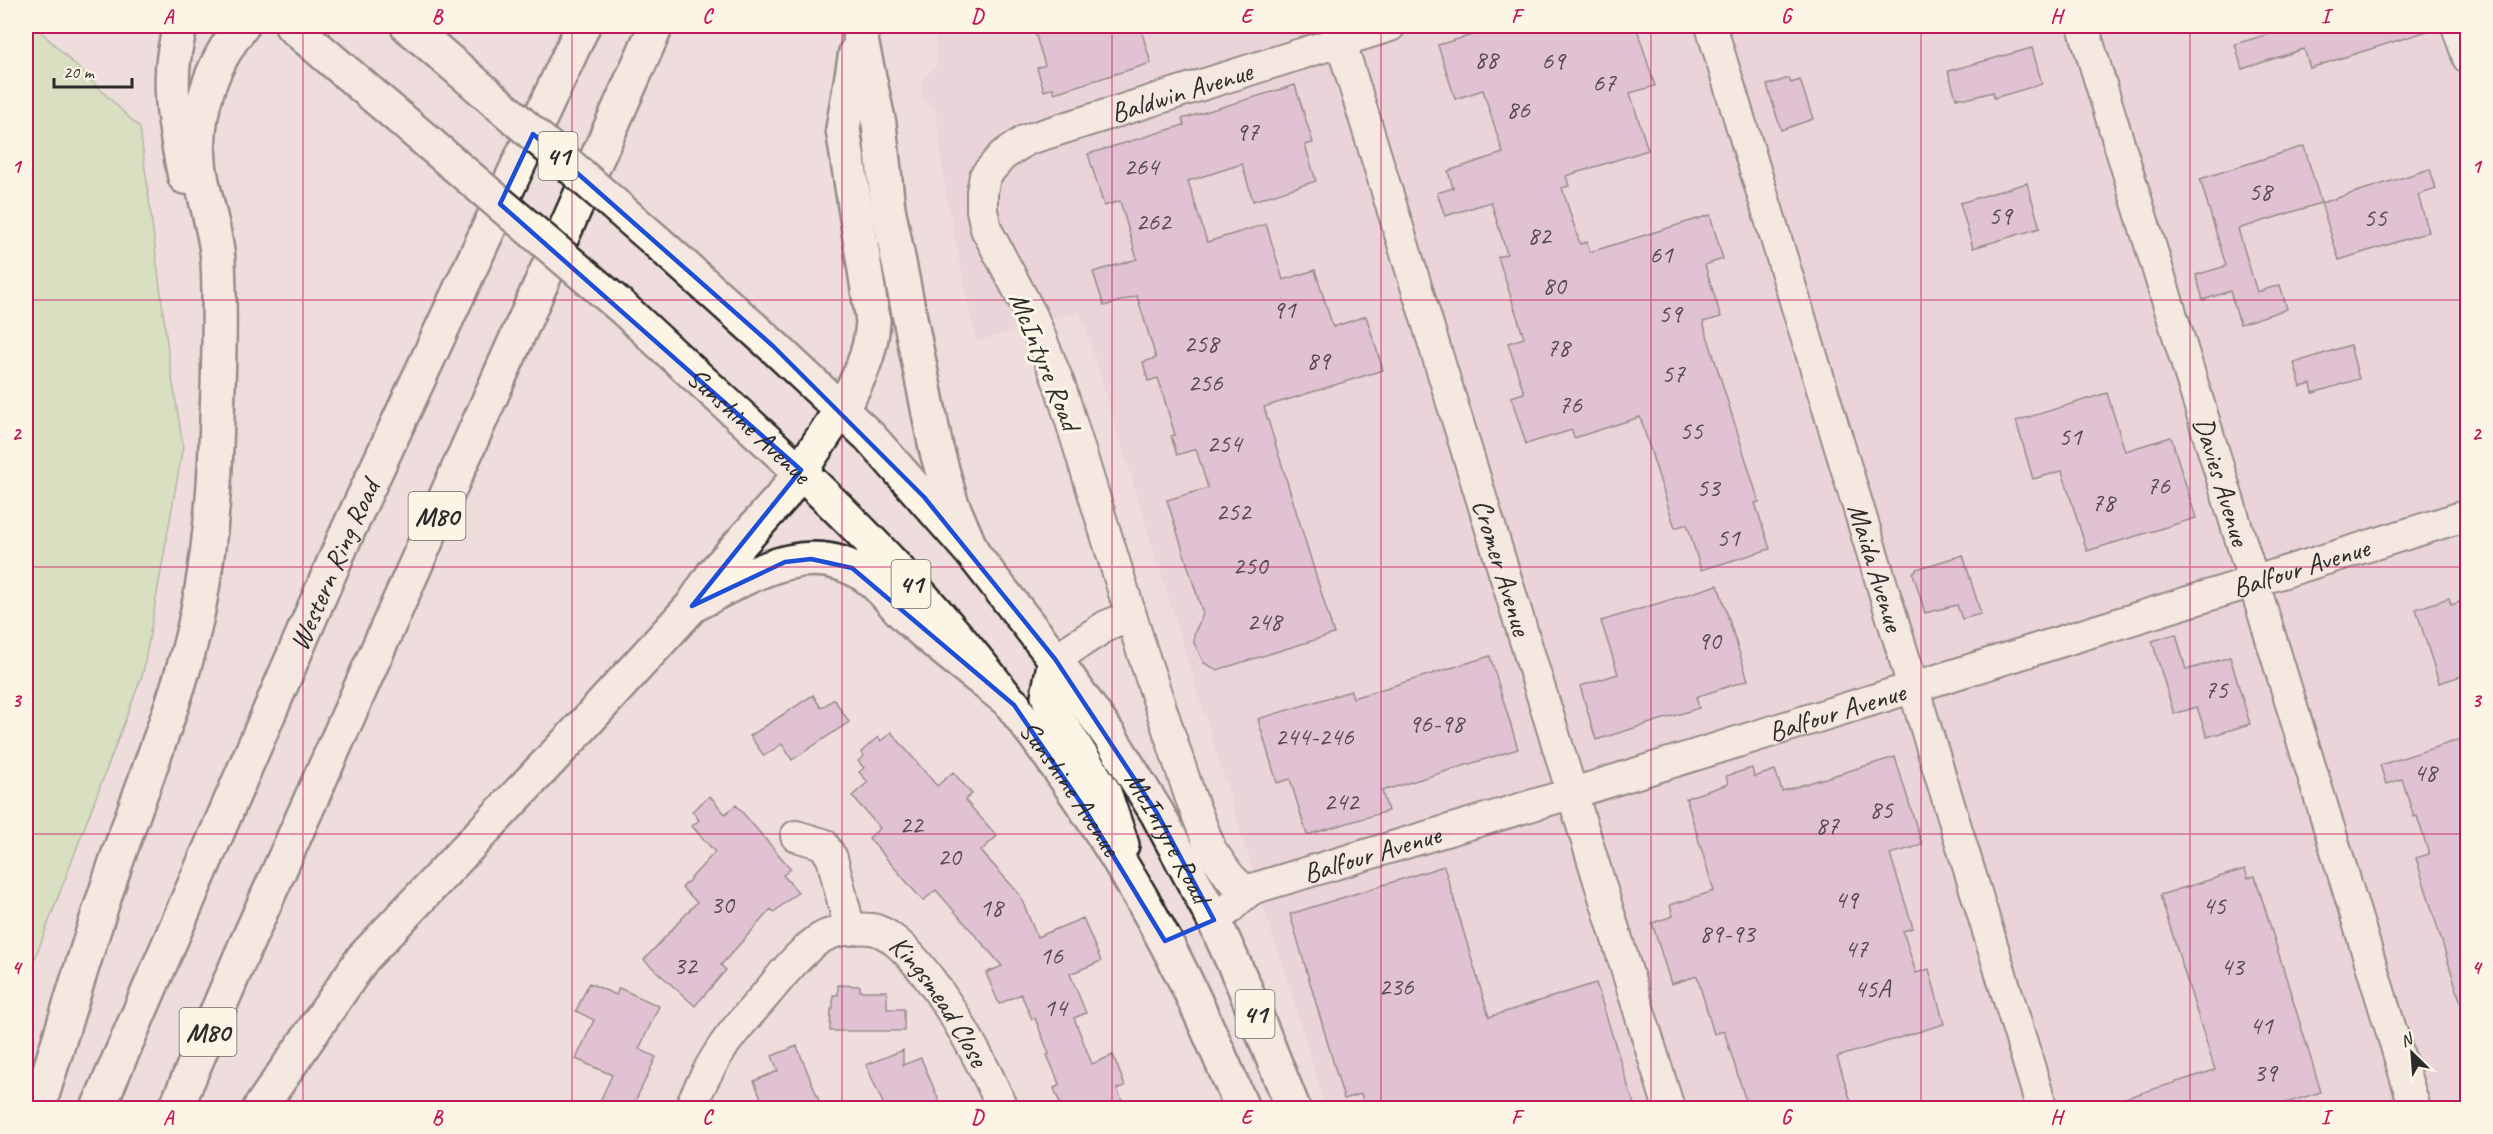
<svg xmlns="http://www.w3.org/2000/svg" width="2493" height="1134" font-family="Caveat,sans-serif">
<rect width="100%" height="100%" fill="#efdcdc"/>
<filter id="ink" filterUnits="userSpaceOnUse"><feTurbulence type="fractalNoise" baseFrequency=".0167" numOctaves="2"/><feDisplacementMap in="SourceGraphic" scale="12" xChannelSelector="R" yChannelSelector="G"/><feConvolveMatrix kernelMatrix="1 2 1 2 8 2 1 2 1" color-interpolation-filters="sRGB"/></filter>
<g filter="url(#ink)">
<path fill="#e6cbd5" d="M935,26H2467V1108H1326L1080,312L976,342L945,190L936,111L922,97V79L937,65Z"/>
<path fill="#bce4a0" stroke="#748866" stroke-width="1.5" d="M26,26H35L140,128L169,359L183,446L143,673L26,982Z"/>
<path fill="#d0a3c6" stroke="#2b2b2b" stroke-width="1.5" d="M1033,26H1140L1151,63L1054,93L1053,88L1044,91L1037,68L1045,65Z
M1502,26H1636L1655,86L1630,93L1648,150L1566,176L1569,186L1562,188L1580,244L1587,242L1590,252L1710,215L1723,259L1705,265L1721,317L1703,322L1759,502L1755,503L1770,549L1701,570L1687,524L1675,528L1640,417L1574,438L1572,430L1526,444L1511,397L1524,393L1508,343L1524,338L1498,257L1507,254L1491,202L1445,216L1437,193L1453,188L1448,171L1503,153L1483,90L1455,99L1438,45Z
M2266,26H2430L2431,30L2310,68L2304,49L2242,69L2235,44L2269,34Z
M2032,48L2042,84L1994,98L1993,92L1970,98H1956L1948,71Z
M1789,78L1791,83L1800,80L1813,119L1781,130L1767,85Z
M1295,85L1313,143L1305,145L1316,181L1253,201L1242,164L1188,181L1207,242L1266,224L1283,280L1315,270L1333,327L1366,316L1383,370L1264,407L1334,634L1217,670L1204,663L1194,643V634L1203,614L1167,500L1208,488L1196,449L1177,455L1171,436L1175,435L1158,378L1148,381L1143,362L1156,358L1137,296L1104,306L1093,272L1137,259L1120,201L1104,206L1088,154L1184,125L1182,119Z
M2304,146L2321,203L2238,229L2257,292L2280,285L2287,309L2240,324L2230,291L2203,300L2196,275L2226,266L2200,179Z
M2430,169L2436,189L2418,195L2429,232L2339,260L2321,203Z
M2027,183L2040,228L1973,248L1960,203Z
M2350,345L2359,379L2313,393L2311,384L2301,387L2294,363Z
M2107,393L2125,451L2171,437L2196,518L2087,551L2062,471L2033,479L2016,421Z
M1963,555L1981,614L1962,619L1957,605L1925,613L1913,573L1916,571V569Z
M1718,585L1748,680L1696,697L1699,708L1596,740L1580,686L1618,674L1601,621Z
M2449,598L2451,605L2468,599V674L2439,683L2416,609Z
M2176,634L2186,670L2230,657L2250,724L2207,737L2197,707L2174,714L2152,641Z
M1490,656L1518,749L1382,791L1388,811L1307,835L1290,779L1277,783L1258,719L1351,691L1353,698Z
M813,695L821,708L834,699L849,722L792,760L782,744L764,756L750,736Z
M891,732L937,786L953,772L972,794L965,800L997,836L981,851L1020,895L1037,937L1083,918L1101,961L1070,974L1086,1013L1074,1018L1092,1064L1113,1055L1125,1086L1117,1089L1125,1108H1062L1054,1088L1060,1085L1047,1055L1049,1054L1035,1018L1032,1019L1021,994L999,1004L986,973L1002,966L936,890L923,901L869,838L880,828L852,796L868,782L859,772L864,768L858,761L864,756L861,752L878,737L881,741Z
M2468,737V1009L2463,1010L2416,858L2429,854L2417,816L2414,817L2402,779L2386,784L2380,765Z
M1895,757L1922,845L1890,854L1913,928L1903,931L1916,973L1929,969L1944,1024L1837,1057L1853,1108H1748L1724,1031L1714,1034L1697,976L1671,984L1652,923L1673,916L1670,905L1714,891L1686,798L1728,784L1726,776L1752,768L1754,777L1775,770L1782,791Z
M710,796L725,814L736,805L791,869L783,875L798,892L774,912L771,909L721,965L726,970L695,1006L644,960L697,902L682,888L715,852L692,826L699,820L692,811Z
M1444,866L1489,1017L1596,983L1635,1108H1365L1361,1094L1344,1099L1290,914Z
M2245,869L2248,878L2255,876L2321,1092L2270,1108H2106V1104L2215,1070L2160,895Z
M589,983L616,995L619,988L659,1006L639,1049L656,1057L632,1108H597L612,1075L576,1059L594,1020L576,1011Z
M838,985L860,986V991H887V1009H904V1031H830L831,1009H833V995H838Z
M797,1046L822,1108H765L754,1081L778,1071L772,1056Z
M903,1050V1065L921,1058L942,1108H885L866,1065Z"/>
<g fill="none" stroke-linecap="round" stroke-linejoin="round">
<defs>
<g id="minor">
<path id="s1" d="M1336,26L1669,1108"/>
<path id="s2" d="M1711,26L2042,1108"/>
<path id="s3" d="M2083,26L2415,1108"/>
<path d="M2457,26L2468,58"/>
<path d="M1055,659L1106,626L1131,616"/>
<path d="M796,836L823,844L832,858L850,930"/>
<path id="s4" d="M1246,892L1230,877L1211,850L1190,796L1142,651L1060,386L1032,316L986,229L982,210V192L985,176L1002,156L1026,140L1390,26"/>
<path id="s5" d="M1214,920C1230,912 1239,895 1255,888L1573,793L2468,515"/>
<path id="s6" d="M690,1108C699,1088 709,1067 722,1048C735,1028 753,1010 768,992C782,975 797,956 815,942C829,931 853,927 871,929C916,934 987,1068 1002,1108"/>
</g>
<g id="major">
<path d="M292,26L430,144"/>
<path d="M408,26L462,72"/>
<path id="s7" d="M655,240L773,346L870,437L973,554L1055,659L1110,737L1157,813L1214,920L1244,986L1293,1108"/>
<path id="s8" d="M624,309C719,399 820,484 909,582C1007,689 1097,813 1165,941C1194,995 1218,1052 1242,1108"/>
<path d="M801,470L841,410"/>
<path d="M1055,659L1048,696L1059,721L1104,792L1122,845"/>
</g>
<g id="highway">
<path d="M181,26C164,76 175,126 185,177"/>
<path d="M858,26L879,124L888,208L936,448L951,502L973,554"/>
<path d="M841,410C858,381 871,355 873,321L843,129L856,52"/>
<path d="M697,603C749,576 809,536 866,576C883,588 893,604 908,618C941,649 979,677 1014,705"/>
<path d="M38,1108C62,1032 85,954 111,877C134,808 162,740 183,670C205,599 213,521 216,447C218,386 221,323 218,261C216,228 202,195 199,162C195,112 211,64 242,26"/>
<path id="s9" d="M98,1108L345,537L583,26"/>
<path d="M176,1108L241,956L656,26"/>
<path d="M260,1108L363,958L577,732L692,606L714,573L782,497L801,470"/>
</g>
</defs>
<use href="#minor" stroke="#2b2b2b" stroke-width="34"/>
<use href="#major" stroke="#2b2b2b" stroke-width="38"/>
<use href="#highway" stroke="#2b2b2b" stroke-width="38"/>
<use href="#minor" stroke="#fcf5e5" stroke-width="30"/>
<use href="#major" stroke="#fcf5e5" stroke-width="33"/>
<use href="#highway" stroke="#fcf5e5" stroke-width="33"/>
<defs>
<path id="major-bridge" d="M462,72L655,240
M430,144L624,309"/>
</defs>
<use href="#major-bridge" stroke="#2b2b2b" stroke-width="38" stroke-linecap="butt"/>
<use href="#major-bridge" stroke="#fcf5e5" stroke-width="33"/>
</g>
</g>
<path d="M0 0H2493V1134H0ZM533,134L773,346L924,497L1055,659L1157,813L1214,920L1165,941L1081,803L1014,705L852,568L811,559L785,562L692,606L801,470L500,204Z" fill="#efdcdc" fill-opacity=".55" fill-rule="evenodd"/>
<path fill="none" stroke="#1d4ed8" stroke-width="4.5" stroke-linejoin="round" d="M533,134L773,346L924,497L1055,659L1157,813L1214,920L1165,941L1081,803L1014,705L852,568L811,559L785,562L692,606L801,470L500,204Z"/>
<path fill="none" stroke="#c2185b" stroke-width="1.5" stroke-opacity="0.55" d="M303,26V1108M572,26V1108M842,26V1108M1112,26V1108M1381,26V1108M1651,26V1108M1921,26V1108M2190,26V1108M26,300H2468M26,567H2468M26,834H2468"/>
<g text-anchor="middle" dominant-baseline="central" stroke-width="6" stroke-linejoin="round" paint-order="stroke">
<g font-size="26" fill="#544952">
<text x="1486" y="59">88</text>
<text x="1553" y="60">69</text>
<text x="1604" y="82">67</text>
<text x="1518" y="109">86</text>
<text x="1247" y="131">97</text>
<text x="1141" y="166">264</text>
<text x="2260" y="191">58</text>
<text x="2000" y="215">59</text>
<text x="2375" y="217">55</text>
<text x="1153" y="221">262</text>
<text x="1539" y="235">82</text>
<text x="1661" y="254">61</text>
<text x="1554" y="285">80</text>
<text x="1284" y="309">91</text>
<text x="1670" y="313">59</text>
<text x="1201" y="343">258</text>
<text x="1558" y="347">78</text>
<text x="1318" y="360">89</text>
<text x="1673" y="373">57</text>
<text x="1205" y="382">256</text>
<text x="1570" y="404">76</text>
<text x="1691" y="430">55</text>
<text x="2070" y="436">51</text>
<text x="1224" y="443">254</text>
<text x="2158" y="485">76</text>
<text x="1708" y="487">53</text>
<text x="2103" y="502">78</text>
<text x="1233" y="511">252</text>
<text x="1728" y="537">51</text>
<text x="1250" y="565">250</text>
<text x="1264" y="621">248</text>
<text x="1709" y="640">90</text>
<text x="2216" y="689">75</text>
<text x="1436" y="723">96-98</text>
<text x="1314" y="736">244-246</text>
<text x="2425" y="772">48</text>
<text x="1341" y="801">242</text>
<text x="1881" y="809">85</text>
<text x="911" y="824">22</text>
<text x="1827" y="825">87</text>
<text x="949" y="856">20</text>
<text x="1846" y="899">49</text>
<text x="722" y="904">30</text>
<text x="2214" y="905">45</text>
<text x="991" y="907">18</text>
<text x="1727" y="933">89-93</text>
<text x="1856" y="948">47</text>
<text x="1051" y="955">16</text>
<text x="685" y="965">32</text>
<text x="2232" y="966">43</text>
<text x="1396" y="986">236</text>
<text x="1872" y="988">45A</text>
<text x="1055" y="1007">14</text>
<text x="2261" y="1025">41</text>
<text x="2265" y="1072">39</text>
</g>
<g fill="#fcf5e5" stroke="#6a6863" stroke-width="1.5">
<rect x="538.5" y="132" width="39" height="48" rx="4.5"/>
<rect x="408.5" y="492" width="57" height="48" rx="4.5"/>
<rect x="891.5" y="560" width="39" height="48" rx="4.5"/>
<rect x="1235.5" y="990" width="39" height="48" rx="4.5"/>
<rect x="179.5" y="1008" width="57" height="48" rx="4.5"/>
</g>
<g font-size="27" font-weight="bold" fill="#2b2b2b">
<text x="558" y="156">41</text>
<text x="437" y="516">M80</text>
<text x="911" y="584">41</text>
<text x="1255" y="1014">41</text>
<text x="208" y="1032">M80</text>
</g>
<g font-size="28" fill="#2b2b2b" stroke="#fcf5e5">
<text stroke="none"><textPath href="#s4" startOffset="988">Baldwin Avenue</textPath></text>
<text transform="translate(1045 361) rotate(68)">McIntyre Road</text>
<text stroke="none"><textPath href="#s8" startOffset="171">Sunshine Avenue</textPath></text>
<text stroke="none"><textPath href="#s3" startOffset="476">Davies Avenue</textPath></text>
<text stroke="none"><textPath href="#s9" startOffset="592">Western Ring Road</textPath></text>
<text stroke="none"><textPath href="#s5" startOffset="1146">Balfour Avenue</textPath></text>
<text stroke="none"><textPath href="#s1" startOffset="566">Cromer Avenue</textPath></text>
<text stroke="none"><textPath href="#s2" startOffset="566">Maida Avenue</textPath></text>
<text stroke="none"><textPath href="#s5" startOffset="660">Balfour Avenue</textPath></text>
<text stroke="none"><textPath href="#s8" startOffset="657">Sunshine Avenue</textPath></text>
<text stroke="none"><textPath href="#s7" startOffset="792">McIntyre Road</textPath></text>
<text stroke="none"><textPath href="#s5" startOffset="174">Balfour Avenue</textPath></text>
<text stroke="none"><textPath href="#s6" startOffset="370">Kingsmead Close</textPath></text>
</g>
</g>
<rect width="2493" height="1134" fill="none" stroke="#fcf5e5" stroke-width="66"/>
<g transform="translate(2412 1053) rotate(335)" stroke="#fcf5e5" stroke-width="4.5" paint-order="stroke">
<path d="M0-4.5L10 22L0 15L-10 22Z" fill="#2b2b2b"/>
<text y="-9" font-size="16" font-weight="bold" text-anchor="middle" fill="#2b2b2b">N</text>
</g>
<path d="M54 78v9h78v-9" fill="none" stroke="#2b2b2b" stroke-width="3"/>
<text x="63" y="78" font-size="18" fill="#2b2b2b" stroke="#fcf5e5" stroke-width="4.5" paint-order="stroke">20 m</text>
<rect x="33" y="33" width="2427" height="1068" fill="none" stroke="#c2185b" stroke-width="2"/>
<g font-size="20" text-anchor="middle" font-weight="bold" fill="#c2185b">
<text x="168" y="23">A</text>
<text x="437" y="23">B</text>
<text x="707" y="23">C</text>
<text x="977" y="23">D</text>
<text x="1246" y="23">E</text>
<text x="1516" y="23">F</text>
<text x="1786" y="23">G</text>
<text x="2056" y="23">H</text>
<text x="2325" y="23">I</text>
<text x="16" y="173">1</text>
<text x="2476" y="173">1</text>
<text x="16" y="440">2</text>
<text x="2476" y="440">2</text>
<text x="16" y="707">3</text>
<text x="2476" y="707">3</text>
<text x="16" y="974">4</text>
<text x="2476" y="974">4</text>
<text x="168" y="1124">A</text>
<text x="437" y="1124">B</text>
<text x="707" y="1124">C</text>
<text x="977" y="1124">D</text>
<text x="1246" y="1124">E</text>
<text x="1516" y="1124">F</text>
<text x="1786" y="1124">G</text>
<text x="2056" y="1124">H</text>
<text x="2325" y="1124">I</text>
</g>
</svg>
